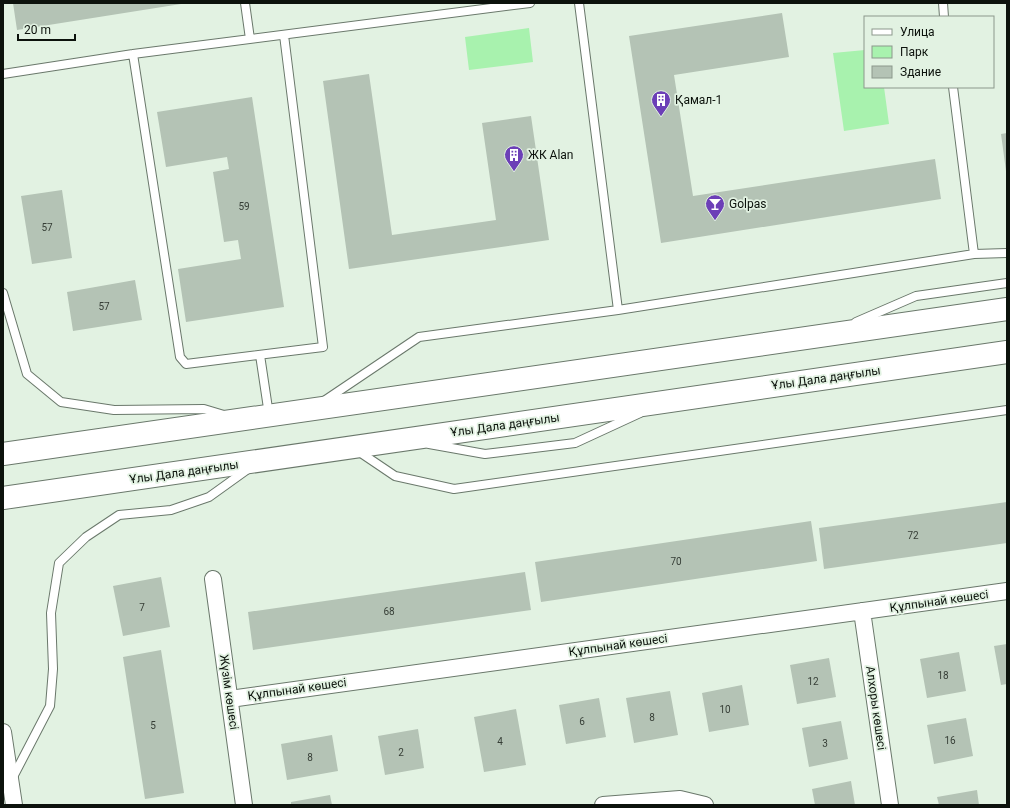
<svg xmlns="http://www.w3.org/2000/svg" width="1010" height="808" font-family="Roboto,sans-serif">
<rect width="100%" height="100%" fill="#e2f2e2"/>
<path fill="#a8f2ae" d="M529,28L533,62L469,70L465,37Z
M865,50V87H884L889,124L844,131L833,53Z"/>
<path fill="#b4c3b5" d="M13,3H181V4L17,30Z
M782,13L789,57L674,75L693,196L935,159L941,199L661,243L629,36Z
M369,74L392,235L496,220L482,123L531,116L549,240L349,269L323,81Z
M252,97L284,307L186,322L178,269L241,259L238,240L224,242L213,172L229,169L227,157L166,167L157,112Z
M1007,133V170L1006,171L1001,134Z
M62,190L72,258L32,264L21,196Z
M135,280L142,320L73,331L67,292Z
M1007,502V543L824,569L819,528Z
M811,521L817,561L541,602L535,562Z
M525,572L531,610L253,650L248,612Z
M161,577L170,627L123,636L113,586Z
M1007,644V684L1001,685L994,646Z
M161,650L184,793L145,799L123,657Z
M959,652L966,691L927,698L920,659Z
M829,658L836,697L797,704L790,665Z
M742,685L749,725L709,732L702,693Z
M670,691L678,735L634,743L626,698Z
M599,698L606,737L566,744L559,705Z
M516,709L526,765L484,772L474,717Z
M966,718L973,756L934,764L927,725Z
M841,721L848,759L809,767L802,728Z
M418,729L424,768L385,775L378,736Z
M332,735L338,771L287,780L281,744Z
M851,781L855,805H815L812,789Z
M977,790L979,805H939L937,797Z
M330,795L332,805H291V802Z"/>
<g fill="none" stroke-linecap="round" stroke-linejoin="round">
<defs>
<path id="service" d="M245,3L250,39
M579,3L618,310
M943,3L944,17
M133,54L180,357L186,364L323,347L284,35
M3,74L133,54L530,3
M953,87L974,254
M3,293L27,374L61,402L114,410L204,409L224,415
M856,322L916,296L1007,283
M260,355L269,415
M324,401L419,337L618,310L974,254L1007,253
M429,444L485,454L575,443L640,413
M358,451L395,476L454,489L1007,410
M12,779L50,706L53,669L51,613L59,563L86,537L119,515L171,510L209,497L248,469"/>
<path id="minor" d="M213,579L244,805
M862,611L890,805
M230,699L1007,591
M3,732L14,805
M603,805L680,799L705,805"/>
<path id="secondary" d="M3,454L1007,309
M3,498L1007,352"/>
</defs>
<use href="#service" stroke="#6a786b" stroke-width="10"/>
<use href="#minor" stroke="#6a786b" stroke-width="18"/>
<use href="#secondary" stroke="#6a786b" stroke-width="24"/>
<use href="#service" stroke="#fff" stroke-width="8"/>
<use href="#minor" stroke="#fff" stroke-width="16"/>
<use href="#secondary" stroke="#fff" stroke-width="22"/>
</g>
<defs>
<symbol id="building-pin" viewBox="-11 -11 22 30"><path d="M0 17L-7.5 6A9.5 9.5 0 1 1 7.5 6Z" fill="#6c3fb7" stroke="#e2f2e2"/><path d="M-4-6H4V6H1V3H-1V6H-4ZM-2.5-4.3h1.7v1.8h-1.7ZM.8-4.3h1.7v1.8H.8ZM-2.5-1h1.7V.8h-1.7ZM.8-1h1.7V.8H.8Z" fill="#fff"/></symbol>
<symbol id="bar-pin" viewBox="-11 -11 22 30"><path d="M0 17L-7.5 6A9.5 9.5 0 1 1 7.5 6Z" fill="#6c3fb7" stroke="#e2f2e2"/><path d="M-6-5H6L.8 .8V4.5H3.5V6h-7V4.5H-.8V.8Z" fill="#fff"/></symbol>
</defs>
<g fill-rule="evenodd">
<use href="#building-pin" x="650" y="89" width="22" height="30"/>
<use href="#building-pin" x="503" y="144" width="22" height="30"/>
<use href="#bar-pin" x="704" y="193" width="22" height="30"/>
</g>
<g text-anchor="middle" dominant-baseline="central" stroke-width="3.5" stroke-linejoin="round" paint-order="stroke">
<g font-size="10" fill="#363e36">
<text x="244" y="206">59</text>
<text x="47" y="227">57</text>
<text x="104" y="306">57</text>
<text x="913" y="535">72</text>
<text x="676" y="561">70</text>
<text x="142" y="607">7</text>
<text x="389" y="611">68</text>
<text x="943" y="675">18</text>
<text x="813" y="681">12</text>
<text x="725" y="709">10</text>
<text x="652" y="717">8</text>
<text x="582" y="721">6</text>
<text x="153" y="725">5</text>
<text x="950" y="740">16</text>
<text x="500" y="741">4</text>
<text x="825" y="743">3</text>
<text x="401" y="752">2</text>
<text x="310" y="757">8</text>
</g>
<g font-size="12" fill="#0c120c" stroke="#e2f2e2" text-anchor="start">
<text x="675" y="100">Қамал-1</text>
<text x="528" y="155">ЖК Alan</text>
<text x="729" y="204">Golpas</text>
</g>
<g font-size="12" fill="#0c120c" stroke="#e2f2e2">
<text transform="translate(826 378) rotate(-8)">Ұлы Дала даңғылы</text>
<text transform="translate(505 425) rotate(-8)">Ұлы Дала даңғылы</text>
<text transform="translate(184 472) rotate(-8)">Ұлы Дала даңғылы</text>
<text transform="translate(939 601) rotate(-8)">Құлпынай көшесі</text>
<text transform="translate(618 645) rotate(-8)">Құлпынай көшесі</text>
<text transform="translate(297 689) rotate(-8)">Құлпынай көшесі</text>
<text transform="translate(229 692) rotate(82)">Жүзім көшесі</text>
<text transform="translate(876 708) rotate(82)">Алхоры көшесі</text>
</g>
</g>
<rect width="1010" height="808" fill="none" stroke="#0c120c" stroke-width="8"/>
<rect x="864" y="16" width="130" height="72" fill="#e2f2e2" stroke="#8c988c"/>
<rect x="872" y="29" width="20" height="6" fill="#ffffff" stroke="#8c988c"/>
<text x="900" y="36" font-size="12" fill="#0c120c">Улица</text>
<rect x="872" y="46" width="20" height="12" fill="#a8f2ae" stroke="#8c988c"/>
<text x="900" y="56" font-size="12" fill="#0c120c">Парк</text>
<rect x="872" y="66" width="20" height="12" fill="#b4c3b5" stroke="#8c988c"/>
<text x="900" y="76" font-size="12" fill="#0c120c">Здание</text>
<path d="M18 34v6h57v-6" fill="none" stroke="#0c120c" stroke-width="2"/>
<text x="24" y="34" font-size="12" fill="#0c120c" stroke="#e2f2e2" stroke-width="3" paint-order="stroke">20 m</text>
</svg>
